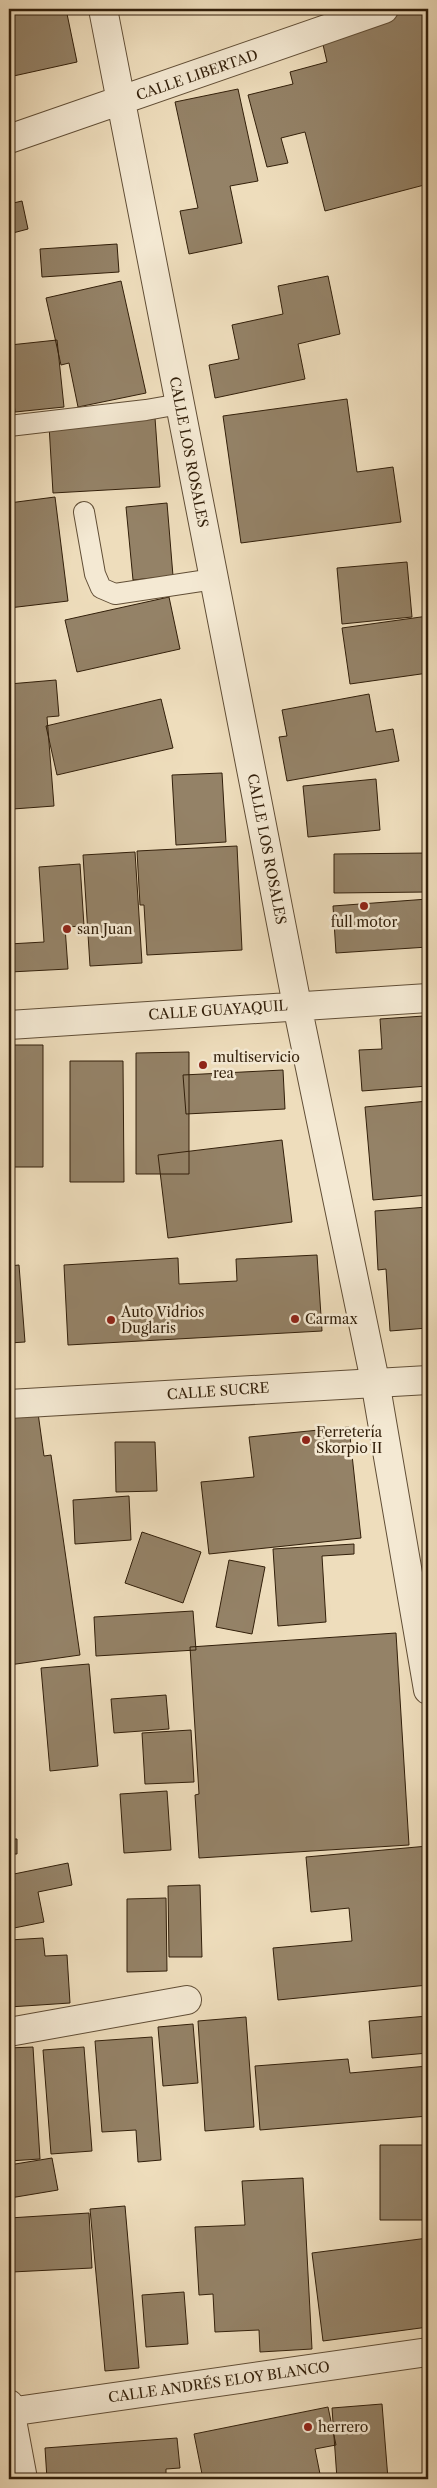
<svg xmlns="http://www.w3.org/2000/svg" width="437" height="2488" font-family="'Libre Caslon Text',serif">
<rect width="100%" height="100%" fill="#eeddbc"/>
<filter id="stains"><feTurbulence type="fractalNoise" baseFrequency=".004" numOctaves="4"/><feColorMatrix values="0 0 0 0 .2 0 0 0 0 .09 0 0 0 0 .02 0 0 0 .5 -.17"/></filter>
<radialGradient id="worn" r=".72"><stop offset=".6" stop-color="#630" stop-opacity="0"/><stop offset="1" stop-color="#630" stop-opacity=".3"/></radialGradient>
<path fill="#948267" stroke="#321f0a" d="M9,9H66L77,62L9,77Z
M408,9H428V184L325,211L305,132L281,138L288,163L267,167L248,95L293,84L290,72L327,62L321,36Z
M238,89L258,181L230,186L242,243L189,254L180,211L198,208L175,102Z
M22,201L28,229L9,234V204Z
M117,244L119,272L42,277L40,249Z
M328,276L340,334L298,344L305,379L215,398L209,365L239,359L232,325L283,314L278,286Z
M121,281L146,393L78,407L69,363L61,365L46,298Z
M9,333L10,345L57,340L64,407L15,412L11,375H9Z
M347,399L357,472L393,467L401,522L241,543L223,416Z
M155,418L160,487L53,493L49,425Z
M55,497L68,601L9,608V503Z
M167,503L173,576L133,580L126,507Z
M407,562L412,617L342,624L337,568Z
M169,597L180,649L77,672L65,620Z
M428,616V673L350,684L342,628Z
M56,680L59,716L47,717L54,806L13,809L9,748V684Z
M369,694L376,732L393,729L399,761L287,781L279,737L287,736L282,710Z
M161,699L173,748L57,775L46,726Z
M222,773L226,842L176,845L172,775Z
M376,779L380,830L308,837L303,786Z
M237,846L242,950L147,955L144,905H140L137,851Z
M135,852L142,963L90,966L83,855Z
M428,853V892L334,893V854Z
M80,864L84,926L65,927L68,969L10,972L9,944L44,942L39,867Z
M428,899V947L336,953L333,906Z
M424,1016L428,1086L362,1091L359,1050L382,1049L380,1019Z
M9,1045H43V1167H9Z
M189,1052V1174H136V1053Z
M70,1061H123L124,1182H70Z
M283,1070L285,1109L186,1114L183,1075Z
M428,1101V1195L373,1200L365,1107Z
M282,1140L292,1222L168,1238L158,1155Z
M428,1207V1328L390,1331L386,1269L378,1270L375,1211Z
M317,1255L322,1331L68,1345L64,1265L178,1258L179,1284L237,1281L236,1259Z
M19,1265L25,1342L9,1343V1266Z
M38,1413L44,1456L51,1455L80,1655L9,1665V1417Z
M349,1427L361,1538L209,1554L201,1482L254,1477L249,1437Z
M115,1442H155L157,1491L116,1492Z
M129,1496L131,1540L75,1544L73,1500Z
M142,1532L201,1552L183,1603L125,1583Z
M354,1544V1554L322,1556L326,1622L278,1626L273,1549Z
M229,1560L265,1567L252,1634L216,1627Z
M193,1611L196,1650L96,1656L94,1617Z
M396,1633L409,1845L199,1858L195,1795L199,1794L190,1647Z
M89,1664L98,1766L50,1771L41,1668Z
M166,1695L169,1729L114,1733L111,1699Z
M191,1730L194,1782L145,1784L142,1733Z
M9,1761L14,1817L9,1818Z
M167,1791L171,1850L124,1853L120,1794Z
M9,1839H17V1854H9Z
M428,1846V1985L278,2000L273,1948L352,1941L349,1908L311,1912L306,1857Z
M68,1863L72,1885L38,1892L44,1922L9,1929V1875Z
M200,1885L202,1957H169L168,1886Z
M166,1898L167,1971L127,1972V1899Z
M43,1938L45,1956L67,1955L70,2003L9,2007V1940Z
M428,2016V2053L372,2058L369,2021Z
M246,2017L254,2127L205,2131L198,2021Z
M193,2024L198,2083L163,2086L158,2027Z
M152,2037L161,2160L138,2162L136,2130L102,2132L95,2041Z
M33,2047L40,2159L9,2161V2048Z
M84,2047L92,2151L51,2154L43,2050Z
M348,2059L350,2073L428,2066V2116L260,2130L255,2066Z
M380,2145H428V2220H380Z
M52,2158L58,2190L10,2198L9,2165Z
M303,2178L312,2349L260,2352L259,2330L215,2332L213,2294L199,2295L195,2227L245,2225L242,2181Z
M125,2206L139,2368L105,2371L90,2209Z
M89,2213L92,2268L12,2272L9,2218Z
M428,2238V2327L323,2341L312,2253Z
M184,2292L188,2344L146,2347L142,2295Z
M382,2404L388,2479H337L332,2408Z
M328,2407L336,2445L315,2449L321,2479H203L194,2434Z
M177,2438L180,2468L166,2469V2479H47L45,2448Z"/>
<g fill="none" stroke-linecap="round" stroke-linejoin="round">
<defs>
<path id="service" d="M9,426L146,410L180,404
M84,512L95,574L101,588L115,594L214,579"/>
<path id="minor" d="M103,9L297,1005L375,1381L428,1690
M9,139L384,9
M9,1025L428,998
M9,2032L187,2000
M9,2404L23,2479
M9,2412L428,2352"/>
<path id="tertiary" d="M9,1404L428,1380"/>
</defs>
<use href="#service" stroke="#614e36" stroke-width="22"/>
<use href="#minor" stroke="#614e36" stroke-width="30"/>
<use href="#tertiary" stroke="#614e36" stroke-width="30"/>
<use href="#service" stroke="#f4e9d3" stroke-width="20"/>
<use href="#minor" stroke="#f4e9d3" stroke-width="28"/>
<use href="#tertiary" stroke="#f4e9d3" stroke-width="28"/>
</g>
<g fill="#8f2418" stroke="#f4e9d3" stroke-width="2">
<circle cx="364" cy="906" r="5"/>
<circle cx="67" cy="929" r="5"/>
<circle cx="203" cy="1065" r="5"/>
<circle cx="295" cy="1319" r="5"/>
<circle cx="111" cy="1320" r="5"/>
<circle cx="306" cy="1440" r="5"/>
<circle cx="308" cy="2427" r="5"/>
</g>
<g text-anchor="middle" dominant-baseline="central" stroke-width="5" stroke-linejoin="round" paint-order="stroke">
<g font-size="14" fill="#321f0a" stroke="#f4e9d3">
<text transform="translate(197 75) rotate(-19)">CALLE LIBERTAD</text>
<text transform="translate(189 452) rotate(79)">CALLE LOS ROSALES</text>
<text transform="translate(267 849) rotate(79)">CALLE LOS ROSALES</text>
<text transform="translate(218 1010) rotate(-4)">CALLE GUAYAQUIL</text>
<text transform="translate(218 1391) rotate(-4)">CALLE SUCRE</text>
<text transform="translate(219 2382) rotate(-8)">CALLE ANDRÉS ELOY BLANCO</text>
</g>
<g font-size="14" fill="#321f0a" stroke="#f4e9d3" text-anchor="start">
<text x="364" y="922" text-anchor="middle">full motor</text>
<text x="77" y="929">san Juan</text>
<text x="213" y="1057">multiservicio<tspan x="213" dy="16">rea</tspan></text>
<text x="121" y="1312">Auto Vidrios<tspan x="121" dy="16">Duglaris</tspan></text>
<text x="305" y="1319">Carmax</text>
<text x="316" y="1432">Ferretería<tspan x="316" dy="16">Skorpio II</tspan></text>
<text x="318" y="2427">herrero</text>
</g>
</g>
<rect width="437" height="2488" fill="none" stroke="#eeddbc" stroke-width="30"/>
<rect x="10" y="10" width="417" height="2468" fill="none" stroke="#321f0a" stroke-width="2.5"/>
<rect x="15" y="15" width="407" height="2458" fill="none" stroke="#321f0a"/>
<rect width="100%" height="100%" filter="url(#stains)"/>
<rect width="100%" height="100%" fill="url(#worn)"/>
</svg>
